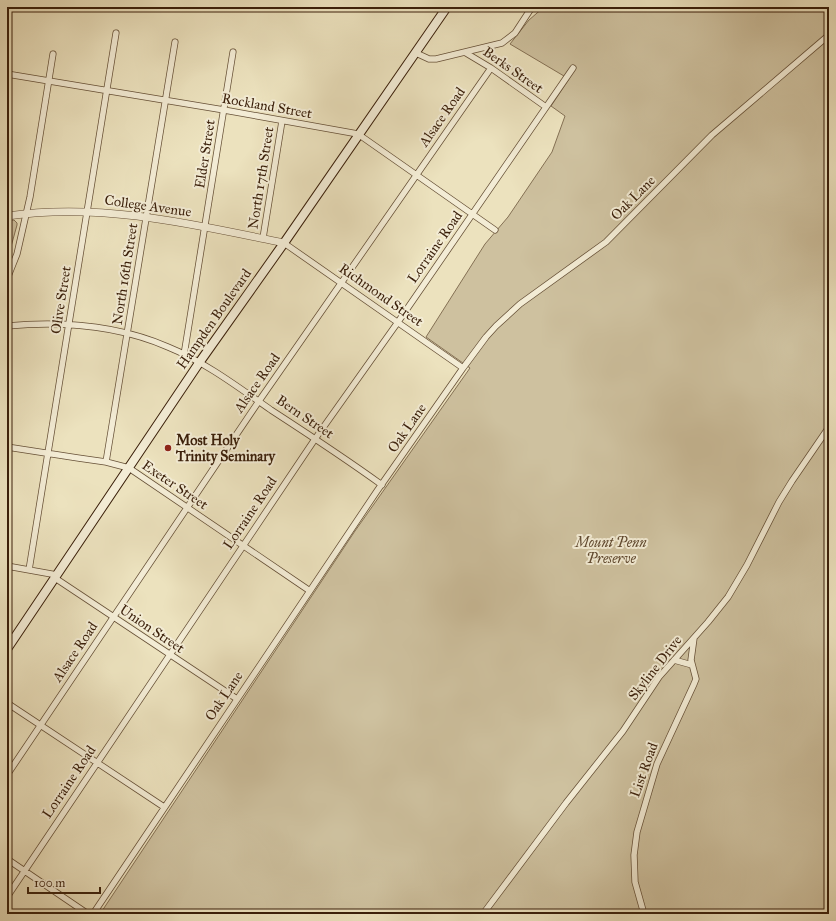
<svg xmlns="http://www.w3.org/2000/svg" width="836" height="921" font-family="'IM FELL Great Primer',serif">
<rect width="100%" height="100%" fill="#ece2be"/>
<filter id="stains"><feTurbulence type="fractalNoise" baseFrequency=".005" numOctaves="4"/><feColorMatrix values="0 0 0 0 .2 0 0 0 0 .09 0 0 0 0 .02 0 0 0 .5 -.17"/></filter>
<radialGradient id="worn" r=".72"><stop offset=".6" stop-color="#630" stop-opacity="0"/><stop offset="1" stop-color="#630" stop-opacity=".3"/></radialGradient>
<path fill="#cec19f" stroke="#847054" d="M544,7H829V914H100L355,531L470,368L426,337L485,244L508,217L552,152L565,116L551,106L569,79L510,44L529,20Z
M14,220L17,223V225L7,261V221Z"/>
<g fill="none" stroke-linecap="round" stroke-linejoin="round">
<defs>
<path id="minor" d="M416,53L429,59H436L502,43L515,33L532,7
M466,53L491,68L546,107
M7,74L224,110L358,134L495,230
M263,238L282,121
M284,243L463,368
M7,279L17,254L30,197L53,54
M7,326C61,321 117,325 168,347C205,362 238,387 271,410C308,434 346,459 382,485
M184,355L233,52
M7,447L78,458L106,462L129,468L310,591
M106,462L175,42
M7,566L57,575
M29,570L116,33
M55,578L237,699
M674,660L692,665
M7,703L164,807
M7,775L259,401L491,68
M7,859L88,914
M7,897L315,439L398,322L573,68
M93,914L377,491L463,368L486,337L496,326L520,304L606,242L712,135L829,35
M483,914L566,803L623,731L659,677L708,622L728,597L747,565L779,502L792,481L829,427
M644,914L635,882L634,855L637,832L657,764L694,684L696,679L691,660L694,638"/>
<path id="tertiary" d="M7,216C100,202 193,224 284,243"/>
<path id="secondary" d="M7,649L199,363L284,243L447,7"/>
</defs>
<use href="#minor" stroke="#665037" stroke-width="7"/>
<use href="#tertiary" stroke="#665037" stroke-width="8"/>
<use href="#secondary" stroke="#3a1f0a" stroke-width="10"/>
<use href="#minor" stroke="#f3ecd5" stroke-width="5.5"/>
<use href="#tertiary" stroke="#f3ecd5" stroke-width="7"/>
<use href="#secondary" stroke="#f3ecd5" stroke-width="8"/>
</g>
<circle fill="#8f2418" stroke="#f3ecd5" stroke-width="1.5" cx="168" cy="448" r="4"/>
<g text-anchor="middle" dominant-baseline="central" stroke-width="4" stroke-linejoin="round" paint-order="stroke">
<g font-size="14" fill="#3a1f0a" stroke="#f3ecd5">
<text transform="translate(513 70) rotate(35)">Berks Street</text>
<text transform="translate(267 106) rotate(10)">Rockland Street</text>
<text transform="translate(442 117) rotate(-55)">Alsace Road</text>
<text transform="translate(205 154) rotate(-81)">Elder Street</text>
<text transform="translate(261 178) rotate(-81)">North 17th Street</text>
<text transform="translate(633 198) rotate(-45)">Oak Lane</text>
<text transform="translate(148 206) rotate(8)">College Avenue</text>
<text transform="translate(435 247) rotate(-55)">Lorraine Road</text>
<text transform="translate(125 274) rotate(-81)">North 16th Street</text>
<text transform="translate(381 295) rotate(35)">Richmond Street</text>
<text transform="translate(61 300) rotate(-81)">Olive Street</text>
<text transform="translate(214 319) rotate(-55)">Hampden Boulevard</text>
<text transform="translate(257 383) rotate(-55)">Alsace Road</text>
<text transform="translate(305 417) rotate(34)">Bern Street</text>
<text transform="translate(407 428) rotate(-55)">Oak Lane</text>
<text transform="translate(175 485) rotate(34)">Exeter Street</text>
<text transform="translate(250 513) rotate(-56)">Lorraine Road</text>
<text transform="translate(152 629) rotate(34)">Union Street</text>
<text transform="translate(75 652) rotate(-56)">Alsace Road</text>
<text transform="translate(655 668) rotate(-52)">Skyline Drive</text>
<text transform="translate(224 696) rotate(-56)">Oak Lane</text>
<text transform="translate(644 770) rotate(-70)">List Road</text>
<text transform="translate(69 782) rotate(-56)">Lorraine Road</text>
</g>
<g font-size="14" font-weight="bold" fill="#3a1f0a" stroke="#f3ecd5" text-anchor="start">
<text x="176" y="440">Most Holy<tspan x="176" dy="16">Trinity Seminary</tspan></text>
</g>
<g font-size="14" font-style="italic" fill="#5f482f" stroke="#f3ecd5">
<text x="611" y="542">Mount Penn<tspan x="611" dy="16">Preserve</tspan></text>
</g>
</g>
<rect width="836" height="921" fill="none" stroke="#ece2be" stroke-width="24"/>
<rect x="8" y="8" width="820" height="905" fill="none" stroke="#3a1f0a" stroke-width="2"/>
<rect x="12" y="12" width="812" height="897" fill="none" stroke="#3a1f0a"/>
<path d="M28 887v6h72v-6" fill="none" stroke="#3a1f0a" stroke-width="2"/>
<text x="34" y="887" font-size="12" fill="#3a1f0a" stroke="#f3ecd5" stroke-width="3" paint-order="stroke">100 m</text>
<rect width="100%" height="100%" filter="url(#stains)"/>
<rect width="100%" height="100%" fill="url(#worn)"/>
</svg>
